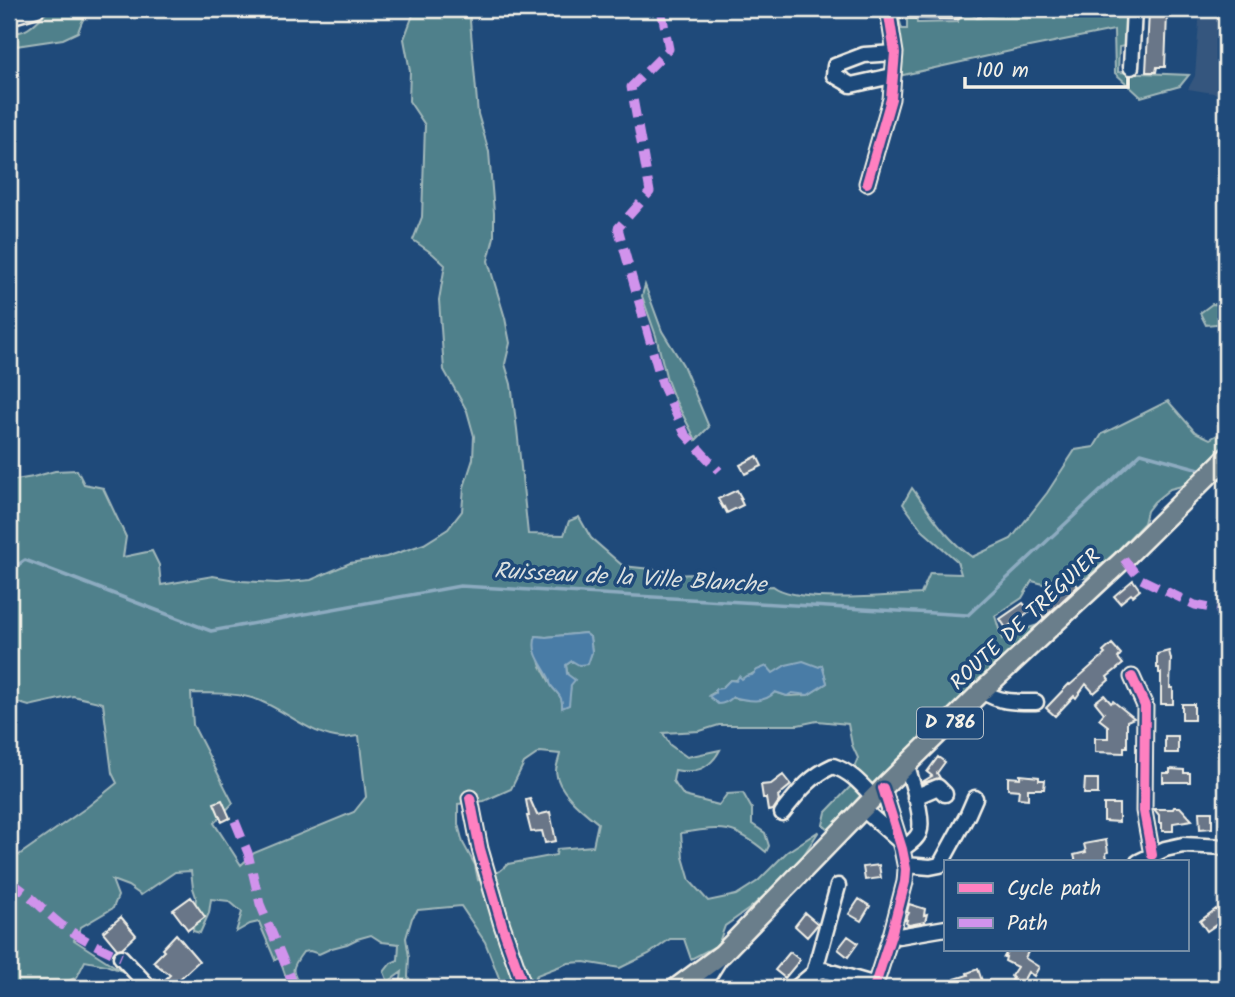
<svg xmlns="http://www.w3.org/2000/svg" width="1235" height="997" font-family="Kalam,sans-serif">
<rect width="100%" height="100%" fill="#1f4a7a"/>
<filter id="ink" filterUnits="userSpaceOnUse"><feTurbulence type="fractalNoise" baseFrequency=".0143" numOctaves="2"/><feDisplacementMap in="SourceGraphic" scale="14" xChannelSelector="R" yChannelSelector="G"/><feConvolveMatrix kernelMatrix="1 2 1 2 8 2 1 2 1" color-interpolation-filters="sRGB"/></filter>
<g filter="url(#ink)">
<path fill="#35577e" d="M1200,9H1226V95L1188,89L1195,76Z"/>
<path fill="#4f808b" stroke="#a2b8ba" stroke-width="2" fill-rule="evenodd" d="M51,9H119C109,14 95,6 86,16C82,19 80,27 78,32L63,39L9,47V33C31,34 36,20 51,9Z
M413,9H469L478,114L489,152L494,213V237L488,261L505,318L510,343L505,364L511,384L517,429L528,534L564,535L569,521L579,517L591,538L623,566L651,569L672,575L696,574L722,584L746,588L773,586C797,605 888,595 921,594L930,573L961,574L957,561L922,530L903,504L912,488C932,515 944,537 972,557L1011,539L1047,493L1075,450L1094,447L1102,434L1168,401L1195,432L1210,439L1219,434L1225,443L1209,463L1192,478L1186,485L1170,489L1154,502L1147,511L1144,523L1114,554L1086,578C1070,575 1056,575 1043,584L1032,581L1022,598L995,616L1002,639L1016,632L1035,626L1018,648L983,682L894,762L881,780L861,795L829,830L823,825L826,812L850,787L855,765L858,758L852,745L848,724L817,721L798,725H719L700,731L663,733L670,745L687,757L720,750C710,769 695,774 675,770L673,781L684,796L719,805L727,794L743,793L752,809V824L765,833L769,846L766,852C733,824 722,827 681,833L683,857L690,881L708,901L736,895L758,881L787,852L819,831L803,856L775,886L749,909L725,926L718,945L691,959L684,939H670L649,954L620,968L584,962L568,963L537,975L526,988H503L485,942L461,906L418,910L412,918L406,938L409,957L408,977L415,988H399L400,986L402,972L388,982L384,972L391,963L398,960L399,944L382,942L371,935L357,939L347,944L332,948L319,954L310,951L303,952C291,968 290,971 302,988H290L279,958L275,960L259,922L250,924L236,932L242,912L229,901L211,899L209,913L200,933L193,931L196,897L193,888L191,871L175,872L141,895L128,886L112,880L118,896L113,908L81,927L74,940L122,971L106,965L85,961L77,977L55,988H9V862L86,808L117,783L112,773L103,703L73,696L29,706L9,700V481L33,477L55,471L77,470L84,484L103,488L126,537L123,557L152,551L159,565L161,585L213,576L241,581L277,583L311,580L350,563L386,557L424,544L448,529L462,511L464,487L473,459L474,436L467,411L444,370L439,300L445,265L433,254L413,240L422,217L425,125L409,101L410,71L404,39L414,12ZM585,633L590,637L592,652L587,664L572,661L566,665C569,690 576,683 562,707C563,697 559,695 553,688C552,687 541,666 540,664C538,655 537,645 536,636L546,637ZM786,665L819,667L822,665L827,683L808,695L787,696L775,692L741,699L710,695L722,688L730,680C747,682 752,671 767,667L773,674ZM191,693C212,693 232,693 252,698C284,707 308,736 343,738C348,738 354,736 359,736L366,797L354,812L254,853L241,865L214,823L233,803L193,725ZM540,752L560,754C559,759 556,766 556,771C557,791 583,811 598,823L593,846L557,849L556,855L508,864L500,871L478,880L475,865L463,843L458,824V804L484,801L511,789L524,763Z
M960,9H963L977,18L1040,9H1127L1125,46L1119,47L1118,72L1189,75L1180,86L1141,97L1115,73L1114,30L1024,48L899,76L895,15H898L902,29H907V15H916L917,23L958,22Z
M1221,9H1226V74L1218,73Z
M645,285L662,331L683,365L709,427L696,440L674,398L667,380L656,336L642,296Z
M1212,304L1226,305V323L1206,325L1200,313Z"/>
<path fill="#497ca6" stroke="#8dabc0" stroke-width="2" d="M585,633L590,637L592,652L588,664L579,665L572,661L566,665L567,674L575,680L571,685L569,705L562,708C563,698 559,695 553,688C549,684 551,684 549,678C542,664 530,652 536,636L546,637Z
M803,661L819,667L822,665L827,683L808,695L792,693L787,696L775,692C764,704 748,701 733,697C728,702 724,704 718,704L709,696L715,693V689L722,688L730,680L736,681L739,676L742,679L746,676L752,675L757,670L767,666L773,673L786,665Z"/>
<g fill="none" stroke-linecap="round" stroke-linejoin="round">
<path stroke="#8dabc0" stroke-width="3.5" d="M1220,479L1226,481
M9,571L25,560L211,631L460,586L968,615L1141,453L1203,470"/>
</g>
<path fill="#697688" stroke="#f4f1e8" stroke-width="2" d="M1149,12L1167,14L1165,67H1157L1156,72H1146Z
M757,456L762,466L745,474L740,465Z
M737,490L742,499H740L743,505L727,513L724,507L723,508L718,499Z
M1072,580L1078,586L1044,618L1035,608L1061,582L1065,586Z
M1133,580L1140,590L1133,596L1131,594L1120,603L1114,596Z
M1023,603L1030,611L1006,628L1000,619Z
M1112,644L1121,654L1118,658L1123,664L1107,677L1109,680L1094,693L1086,684L1076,698L1074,696L1055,716L1046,708L1069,684L1070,685L1105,654L1103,652Z
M1169,651L1171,659L1170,688H1173V704H1161V673H1159V668H1157V654Z
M1104,695L1111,703L1113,701L1134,718L1127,721V747H1124V753L1095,752V738H1108V726L1099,719L1104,713L1095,702Z
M1182,704H1194V720H1182Z
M1165,736H1178V753H1165Z
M938,757L945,762L937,773L940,778L922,783V782L932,776L927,772Z
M1170,769L1184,770V773H1190V782H1163V773H1170Z
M783,775L791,785L778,796L779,801L773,810L768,811L766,798H763L761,785L771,784Z
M1020,775L1039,777V780H1045L1044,789H1028V799L1018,798L1019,790L1008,789V777L1020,778Z
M1085,779H1098V794H1084Z
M530,799L537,815L550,812L556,841L545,843L542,831L531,832L527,816H529L526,800Z
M222,800L230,818L222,822L214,803Z
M1104,804H1119V822L1104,821Z
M1174,807H1180L1192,820L1173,823V831H1162V823H1159V815L1154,809H1173Z
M1199,812H1212V828L1200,829Z
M1106,840L1108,852L1106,853L1107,859L1090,862H1076L1074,855L1086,852L1084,844Z
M879,865L881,878L865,880L863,867Z
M191,897L205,917L188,930L173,910Z
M859,899L870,906L861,921L849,914Z
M909,904L925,909L924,915L927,914L925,922L909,925L906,923L907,920H905L909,913L907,912Z
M1216,909L1223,920L1207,931L1200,921Z
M805,913L818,924L807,937L795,926Z
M121,917L136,935L122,948L117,949L103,932Z
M176,934L199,961L170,988H159V985L170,975L153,962L164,951L162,949Z
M848,936L858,943L848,957L838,949Z
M1008,950H1029L1025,958L1039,967L1034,976L1028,972L1020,987L1011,982L1013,978L1011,976L1017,967L1005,961L1006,957H1004Z
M790,952L800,960L785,978L775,970Z
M978,969L982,981L958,988L955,979L968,975L967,973Z"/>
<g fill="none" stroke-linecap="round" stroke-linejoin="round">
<defs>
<path id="minor" d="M888,10L956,11
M9,17L37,9
M1131,67L1134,9
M892,76L851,85L834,75L835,66L864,55L895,53
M867,183L891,99L895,53L888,9
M1132,677L1145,706L1144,811L1152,855
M982,691C1001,703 1014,702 1036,702
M915,797L938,787L945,794
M470,798L480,849L502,925L524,988
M863,809L897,839
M782,813C798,793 809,777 833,766C851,772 861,784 874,798
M902,849C908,845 916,840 919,833C925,818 911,781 907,765
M1138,862L1165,849L1183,845L1226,847
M906,865L930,867L940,865L968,814L975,798
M892,932L899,936L946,928
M121,957L150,988
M699,988L705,982L720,958
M796,988L815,972L824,970L876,985
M810,988L838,886
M874,988L892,932L905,882L906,869L902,849L883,788"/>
<path id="major" d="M676,988L722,954L883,788L982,691L1124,559L1226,458"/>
</defs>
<use href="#minor" stroke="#f4f1e8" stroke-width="19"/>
<use href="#major" stroke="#f4f1e8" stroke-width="23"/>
<path stroke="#f4f1e8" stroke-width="2" stroke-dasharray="5 5" stroke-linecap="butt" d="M969,11L977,17L1021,9"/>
<use href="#minor" stroke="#1f4a7a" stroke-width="14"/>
<use href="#major" stroke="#6b7e8b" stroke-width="18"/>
<path stroke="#d193ec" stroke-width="9" stroke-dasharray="18 9" stroke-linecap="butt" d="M661,9L669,49L631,87L650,192L618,228L662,384L685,434L719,471
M1124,559L1139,578L1195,605L1226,611
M235,821L248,853L260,904L295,988
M9,881C28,892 42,909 59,923C78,937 100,948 121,957"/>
<defs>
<path id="cycleway" d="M867,183L891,99L895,53L888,9
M1132,677L1145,706L1144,811L1152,855
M470,798L480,849L502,925L524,988
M874,988L892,932L905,882L906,869L902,849L883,788"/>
</defs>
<use href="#cycleway" stroke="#1f4a7a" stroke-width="15"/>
<use href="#cycleway" stroke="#ff80c0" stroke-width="10"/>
</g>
</g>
<g text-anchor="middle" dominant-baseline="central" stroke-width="7" stroke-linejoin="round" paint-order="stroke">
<rect fill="#1f4a7a" stroke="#b4bfc7" stroke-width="2" x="917" y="707.5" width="66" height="31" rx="5"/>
<g font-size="19" font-weight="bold" fill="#f4f1e8">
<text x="950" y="723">D 786</text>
</g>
<g font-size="21" fill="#f4f1e8" stroke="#1f4a7a">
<text transform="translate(1026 620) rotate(-43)">ROUTE DE TRÉGUIER</text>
</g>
<g font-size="23" font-style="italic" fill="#dadfde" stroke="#1f4a7a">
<text transform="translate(630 579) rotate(3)">Ruisseau de la Ville Blanche</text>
</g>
</g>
<rect width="1235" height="997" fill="none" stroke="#1f4a7a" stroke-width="35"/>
<rect x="18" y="18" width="1200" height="962" fill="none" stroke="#f4f1e8" stroke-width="2.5" filter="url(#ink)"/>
<rect x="944" y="860" width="245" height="91" fill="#1f4a7a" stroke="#748da6" stroke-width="2"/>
<rect x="958" y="883" width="35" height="10" fill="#ff80c0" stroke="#748da6" stroke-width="2"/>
<text x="1007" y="895" font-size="21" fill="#f4f1e8">Cycle path</text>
<rect x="958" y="918" width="35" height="10" fill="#d193ec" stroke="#748da6" stroke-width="2"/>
<text x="1007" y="930" font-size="21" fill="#f4f1e8">Path</text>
<path d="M965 77v10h163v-10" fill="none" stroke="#f4f1e8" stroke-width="3.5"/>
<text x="976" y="77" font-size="21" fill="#f4f1e8" stroke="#1f4a7a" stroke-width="5" paint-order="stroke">100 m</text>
</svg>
